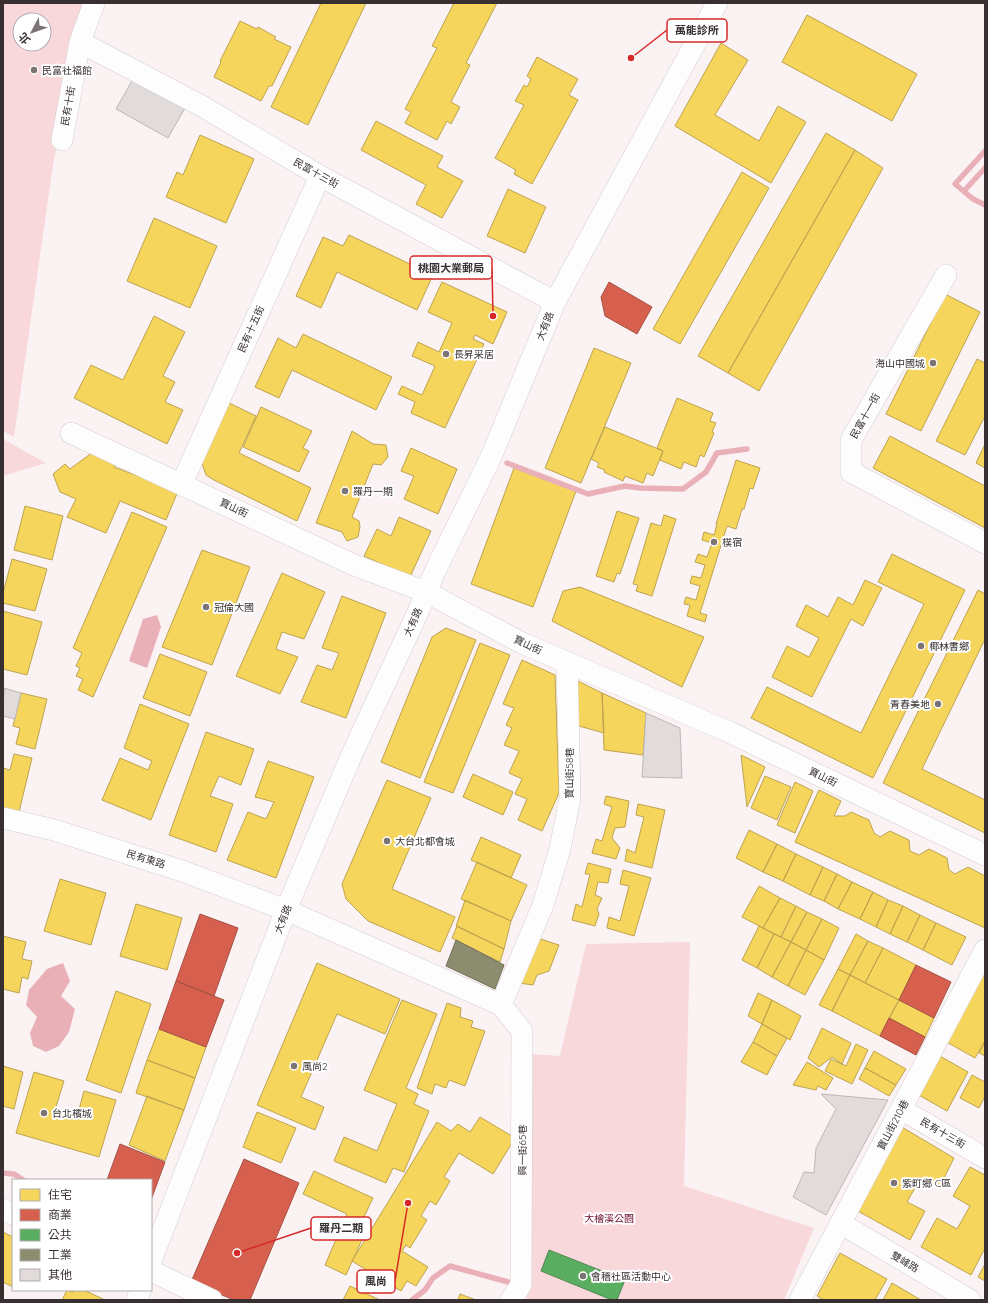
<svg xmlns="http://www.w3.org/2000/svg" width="988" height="1303" font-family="Quicksand,'Noto Sans TC',sans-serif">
<rect width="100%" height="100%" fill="#fbf2f3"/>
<path fill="#f9d8dc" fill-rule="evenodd" d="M3,3H85L53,165L14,437L3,431ZM20,20H44V44H20Z
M3,439L46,463L3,476Z
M690,942L684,1186L814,1228L784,1300H527L531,1141V1054L560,1056L586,944Z"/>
<path fill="#eab0b8" d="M157,615L161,627L147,668L129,661L143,619Z
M63,963L70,981L61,996L75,1009L69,1032L59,1046L46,1052L33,1046L30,1033L37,1017L26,1005L29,990L47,969Z"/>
<path fill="#f6d55c" stroke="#bda34f" d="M321,3H366L308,125L271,107Z
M454,3H497L466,63L470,65L451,102L460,107L451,124L447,121L437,140L405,123L411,112L405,109L437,48L432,46Z
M807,15L917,74L892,121L782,62Z
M240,21L257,29L258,27L276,37L274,39L291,47L272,86H269L261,101L214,77L221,62L220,61Z
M721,43L748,60L715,115L759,141L778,106L806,122L771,183L675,126Z
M537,57L578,79L569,95L578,100L532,184L514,174L516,170L495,158L524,105L515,101L524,85L527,87L531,79L527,76Z
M376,121L443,156L437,167L463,181L442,218L416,204L426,185L361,150Z
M826,133L855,150L728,373L698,356Z
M200,135L254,159L226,223L166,197L177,172L183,175Z
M855,150L883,168L759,391L728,373Z
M742,172L769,188L680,344L653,329Z
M508,189L546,207L525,253L487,236Z
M154,218L217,246L190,308L127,281Z
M349,235L433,275L417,310L337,272L321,308L296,296L323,237L343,246Z
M442,282L507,312L493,344L475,335L473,339L484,344L445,428L411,413L415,402L398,394L402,386L422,395L435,366L412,356L418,342L439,352L452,323L428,312Z
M945,294L980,312L921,431L886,414Z
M154,316L185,332L163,376L175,382L165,402L183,410L167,444L74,398L91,365L123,380Z
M303,334L392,377L376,410L292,370L279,398L255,387L278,338L296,348Z
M594,348L631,363L581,483L545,468Z
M977,359L985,363V416L965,455L936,441Z
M677,398L713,413L710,421L716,423L712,432L714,433L704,457L700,455L696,467L684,462L681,469L660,460L663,451L657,448Z
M225,401L256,416L239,453L311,488L297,521L214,480L206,475L200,458Z
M261,407L312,431L303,448L309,451L299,472L243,447Z
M605,427L663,451L653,476L647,473L643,483L625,476L623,481L604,472L605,470L597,467L599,463L591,459Z
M352,431L373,444L386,445L388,457L381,465L373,464L352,517L359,521L360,527L358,537L347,541L342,532L316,523Z
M890,436L985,486V528L873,468Z
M985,444V468L976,463Z
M411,448L457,469L438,514L404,499L414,476L401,471Z
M93,452L116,462L114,467L178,491L166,520L120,501L106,533L67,517L76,499L60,492L53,474L65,464L70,469Z
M736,460L760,468L753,489L750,488L744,509H742L736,529L727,526L700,613L707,615L705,622L687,616L690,605L684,604L686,597L696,600L700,586L690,583L692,576L701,578L705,565L695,562L698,554L707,557L712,543L702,540L704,532L714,535L717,524H716Z
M514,468L576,491L533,607L471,584Z
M25,506L63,516L52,560L14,550Z
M617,511L639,518L620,574L617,573L614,582L596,576Z
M132,512L167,527L93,697L78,690L83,679L76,676L80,668L76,666L82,653L73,648Z
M664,515L676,519L652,596L636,591L638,585L633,584L651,523L661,526Z
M399,517L431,531L410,577L364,556L377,529L391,536Z
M202,550L250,567L212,665L162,647Z
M892,554L965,590L873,778L751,718L767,687L861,733L924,604L878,582Z
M12,559L47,569L35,611L3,603V593Z
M282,573L325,592L304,639L282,632L276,649L298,657L280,694L236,676Z
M865,580L882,588L863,626L851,619L812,697L772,677L787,646L809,657L819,638L796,626L806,605L828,617L838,597L853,605Z
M580,587L704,637L682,687L552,621L563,591Z
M978,590L985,594V639L922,769L985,800V833L883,783Z
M342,596L386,613L346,718L301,702L317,665L332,670L339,653L322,648Z
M3,611L42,622L27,675L3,669Z
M446,628L476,640L420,778L381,762L432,637Z
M480,643L510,655L453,793L424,782Z
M160,654L207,672L190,716L143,698Z
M522,660L555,675L559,793L542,831L518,820L527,799L515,794L522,779L509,773L519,751L504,745L512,728L506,725L514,708L503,704Z
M570,677L602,693L604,733L572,724Z
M21,693L47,699L35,749L16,744L20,728L13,726Z
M602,693L646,713L643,755L604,750Z
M140,704L189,724L151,820L102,800L120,758L148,770L152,761L124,748Z
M206,732L254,749L241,785L219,776L210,796L233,804L216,852L169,835Z
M14,754L32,758L19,812L3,808V768L10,770Z
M741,755L765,767L747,807Z
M268,761L314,777L276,878L227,860L248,812L266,819L274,802L255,797Z
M473,774L513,792L503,815L463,797Z
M765,776L791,787L777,820L751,808Z
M387,780L431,798L392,889L455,917L440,952L368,921L346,899L342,884Z
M795,782L813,791L795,833L777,825Z
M819,790L841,801L834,816H845L851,812L869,820L874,833L880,837L890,831L909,840L910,851L919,855L929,849L947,858L949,870L955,874L968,867L985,876V928L795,842Z
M606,796L629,801L625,827L615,828L612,838L620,848L616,859L592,853L596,839L602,841L612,807L604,804Z
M638,804L665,810L652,868L625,861L627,849L635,853L644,817L636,815Z
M749,830L777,844L763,872L736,858Z
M481,837L521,855L511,878L471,860Z
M777,844L796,854L783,881L763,872Z
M796,854L823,867L810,895L783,881Z
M477,862L527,885L511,921L461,899Z
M588,863L611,869L608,883L598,882L595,895L602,898L597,909L599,914L595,926L572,920L576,904L582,907L590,874H585Z
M823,867L837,874L824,901L810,895Z
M623,870L651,878L634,936L607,928L609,917L620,921L629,886L620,884Z
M837,874L852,882L838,909L824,901Z
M60,879L106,893L91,945L44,931Z
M852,882L873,892L860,919L838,909Z
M759,886L780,898L763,928L742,917Z
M873,892L888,900L876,927L860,919Z
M780,898L796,906L781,937L763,928Z
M465,900L511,921L504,949L456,926Z
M888,900L903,906L890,934L876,927Z
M136,904L182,918L167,970L120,956Z
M796,906L807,912L791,942L781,937Z
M903,906L920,915L907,942L890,934Z
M807,912L822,919L806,950L791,942Z
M920,915L936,923L923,950L907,942Z
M822,919L839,928L824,960L806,950Z
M936,923L966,937L952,965L923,950Z
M457,926L504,949L500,962L452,938Z
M759,926L774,934L757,968L742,960Z
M774,934L791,942L772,977L757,968Z
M856,934L868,941L850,975L838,969Z
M3,936L26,942L22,959L32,961L28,979L22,977L19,993L3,989Z
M534,937L559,945L549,971L537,975L533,985L519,983Z
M868,941L883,948L865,983L850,975Z
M791,942L806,950L788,986L772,977Z
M883,948L916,965L899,1000L865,983Z
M806,950L824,960L805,995L788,986Z
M317,963L400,999L385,1034L337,1014L301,1097L324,1107L315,1130L257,1105Z
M838,969L850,975L832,1011L819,1005Z
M979,973L985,977V1041L975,1058L943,1040Z
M850,975L899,1000L880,1036L832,1011Z
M116,991L151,1004L121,1093L86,1080Z
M758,993L772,1000L762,1024L748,1016Z
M402,1000L437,1014L406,1088L418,1094L414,1104L429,1111L404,1172L393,1168L386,1183L334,1161L344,1137L377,1151L397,1104L364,1090Z
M772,1000L801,1016L790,1040L762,1024Z
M899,1000L934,1018L925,1037L889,1018Z
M447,1003L461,1008L460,1017L473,1021L471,1027L485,1031L465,1086L449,1080L446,1088L435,1084L432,1094L417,1088Z
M762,1024L787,1038L777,1056L753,1042Z
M822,1028L851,1043L842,1064L832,1057L819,1067L808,1058Z
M159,1029L206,1047L195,1078L147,1060Z
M985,1041V1056L979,1053Z
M753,1042L777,1056L767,1075L741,1062Z
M856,1044L868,1050L852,1084L825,1071L831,1059L846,1066Z
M874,1051L906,1069L896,1085L865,1068Z
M938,1055L968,1072L947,1111L917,1094Z
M147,1060L195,1078L184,1110L136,1093Z
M807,1062L833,1078L826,1090L818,1086L816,1090L793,1085Z
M3,1066L23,1072L14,1109L3,1106Z
M865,1068L896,1085L889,1096L859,1079Z
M34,1072L64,1081L55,1110L77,1117L84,1091L116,1100L99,1157L16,1133Z
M972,1075L985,1082V1096L979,1108L960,1098Z
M147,1096L184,1110L165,1161L129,1145Z
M257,1112L296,1128L281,1163L243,1147Z
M480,1117L515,1138L493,1174L459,1153L444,1177L450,1181L436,1205L430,1201L421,1216L427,1220L410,1248L406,1245L402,1251L428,1267L416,1286L407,1281L401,1291L352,1261L437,1122L451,1131L458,1124L470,1132Z
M900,1126L954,1158L939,1188L921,1177L907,1202L925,1211L910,1240L856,1210Z
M970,1167L985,1175V1248L971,1275L921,1247L937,1218L957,1229L970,1206L953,1196Z
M314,1171L373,1198L363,1219L370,1222L346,1275L325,1265L347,1214L303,1194Z
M3,1232L13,1237V1287L3,1282Z
M840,1253L887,1279L875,1300H824L817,1296Z
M985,1264V1281L978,1277Z
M892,1283L921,1300H883Z
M350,1286L380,1300H343Z
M67,1290L73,1292V1290H84L105,1300H62Z
M460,1294L476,1300H458Z"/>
<path fill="#d6604d" stroke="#a65144" d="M609,282L652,307L637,334L605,316L601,297Z
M200,914L238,928L214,996L176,981Z
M916,965L951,982L934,1018L899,1000Z
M176,981L224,1000L206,1047L159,1029Z
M889,1018L925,1037L916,1055L880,1036Z
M120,1144L165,1162L151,1200V1180H107Z
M244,1159L299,1183L250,1300H234L191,1282Z"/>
<path fill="#5aae61" stroke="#508852" d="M549,1250L625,1280L617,1300H612L541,1271Z"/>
<path fill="#8c8c6e" stroke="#72705b" d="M456,940L504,965L495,989L446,966Z"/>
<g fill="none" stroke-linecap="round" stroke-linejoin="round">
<path stroke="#eab0b8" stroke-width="5.5" d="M985,151L955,184L973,199L985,205
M964,191L985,168
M507,463L588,494L625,486L640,488L683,489L706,472L717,453L747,449
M3,1173L14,1174L23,1180
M412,1300L425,1290L433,1278L450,1266L508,1282"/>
</g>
<path fill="#e2dbdb" stroke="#beb7b8" d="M133,79L185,108L168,138L116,109Z
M4,688L21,693L15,719L3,716Z
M646,713L680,728L682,778L642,777Z
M821,1094L888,1100L826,1215L793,1197L804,1172L814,1173L816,1148L836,1109Z"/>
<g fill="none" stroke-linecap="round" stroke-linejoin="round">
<defs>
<path id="street" d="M80,42L200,105L320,176L555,302
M62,140L80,42L94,3
M946,275L851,440V472L985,543
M71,433L354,565L426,592L522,643L727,731L985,855
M182,483L320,176
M3,818L54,830L182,871L286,910L501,1005L522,1031L521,1285L511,1300
M501,1005L543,905L560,849L570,798L567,662
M901,1109L985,1158
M3,1209L13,1214
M840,1223L970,1300
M151,1261L286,910L352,754L418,612L437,567L491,457L555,302L717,3
M151,1271L212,1300
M137,1300L140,1290
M800,1300L985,950"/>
</defs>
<use href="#street" stroke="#d5cece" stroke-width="22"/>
<use href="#street" stroke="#fefdfd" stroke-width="21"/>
</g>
<g fill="#7c7374" stroke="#fff" stroke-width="1.5">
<circle cx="34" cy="70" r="4"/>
<circle cx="446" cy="354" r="4"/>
<circle cx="933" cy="363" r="4"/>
<circle cx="345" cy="491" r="4"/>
<circle cx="714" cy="542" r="4"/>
<circle cx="206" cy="607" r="4"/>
<circle cx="921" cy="646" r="4"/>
<circle cx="938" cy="704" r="4"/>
<circle cx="387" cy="841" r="4"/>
<circle cx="294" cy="1066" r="4"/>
<circle cx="44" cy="1113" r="4"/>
<circle cx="894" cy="1183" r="4"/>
<circle cx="583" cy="1276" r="4"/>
</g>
<g text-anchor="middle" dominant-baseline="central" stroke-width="4" stroke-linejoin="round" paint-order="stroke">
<g font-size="10" fill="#372f30" stroke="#fff" text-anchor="start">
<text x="42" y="70">民富社福館</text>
<text x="454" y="354">長昇采居</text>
<text x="925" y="363" text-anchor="end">海山中國城</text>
<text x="353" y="491">羅丹一期</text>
<text x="722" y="542">樸宿</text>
<text x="214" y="607">冠倫大國</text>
<text x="929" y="646">椰林書鄉</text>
<text x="930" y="704" text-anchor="end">青春美地</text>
<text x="395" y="841">大台北都會城</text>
<text x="302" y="1066">風尚2</text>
<text x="52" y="1113">台北檳城</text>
<text x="902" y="1183">紫町鄉 C區</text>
<text x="591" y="1276">會稽社區活動中心</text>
</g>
<g font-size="10" fill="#372f30" stroke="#fff">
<text transform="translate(68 106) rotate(-80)">民有十街</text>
<text transform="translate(316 173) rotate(29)">民富十三街</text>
<text transform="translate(545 326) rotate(-68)">大有路</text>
<text transform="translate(251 329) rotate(-66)">民有十五街</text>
<text transform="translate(865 416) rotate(-61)">民富十一街</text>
<text transform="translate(234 508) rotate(25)">寶山街</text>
<text transform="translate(413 622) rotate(-66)">大有路</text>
<text transform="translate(528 645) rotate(25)">寶山街</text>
<text transform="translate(569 773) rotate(-90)">寶山街58巷</text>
<text transform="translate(823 777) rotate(26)">寶山街</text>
<text transform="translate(146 859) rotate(17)">民有東路</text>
<text transform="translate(283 919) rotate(-68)">大有路</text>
<text transform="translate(893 1125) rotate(-62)">寶山街210巷</text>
<text transform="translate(943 1133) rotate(30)">民有十三街</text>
<text transform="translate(522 1150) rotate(-90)">興一街65巷</text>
<text transform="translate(905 1262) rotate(31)">雙峰路</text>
</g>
<g font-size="10" fill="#690a28" stroke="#fff">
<text x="609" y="1218">大檜溪公園</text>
</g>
</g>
<path fill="none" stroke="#d62828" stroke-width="1.5" d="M631 58L667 30M493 316L492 268M237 1253L311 1228M408 1203L395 1281"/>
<g fill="#d62828" stroke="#fff" stroke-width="1.5">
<circle cx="631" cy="58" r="4"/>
<circle cx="493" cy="316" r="4"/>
<circle cx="237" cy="1253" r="4"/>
<circle cx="408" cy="1203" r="4"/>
</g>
<g fill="#fff" stroke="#d62828" stroke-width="1.5">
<rect x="667" y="19" width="60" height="23" rx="4"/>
<rect x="410" y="256" width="82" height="23" rx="4"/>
<rect x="311" y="1217" width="60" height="23" rx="4"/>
<rect x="357" y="1270" width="38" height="23" rx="4"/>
</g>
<g font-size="11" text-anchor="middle" font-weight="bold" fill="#372f30">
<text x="697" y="34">萬能診所</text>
<text x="451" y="272">桃園大業郵局</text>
<text x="341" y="1232">羅丹二期</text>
<text x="376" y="1285">風尚</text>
</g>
<rect width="988" height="1303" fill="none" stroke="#372f30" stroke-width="8"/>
<rect x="12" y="1179" width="140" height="112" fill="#ffffff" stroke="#afacac"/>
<rect x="20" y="1189" width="20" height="12" fill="#f6d55c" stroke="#afacac"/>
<text x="48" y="1199" font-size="12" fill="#372f30">住宅</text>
<rect x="20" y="1209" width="20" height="12" fill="#d6604d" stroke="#afacac"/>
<text x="48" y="1219" font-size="12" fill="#372f30">商業</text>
<rect x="20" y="1229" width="20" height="12" fill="#5aae61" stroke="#afacac"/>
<text x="48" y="1239" font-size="12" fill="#372f30">公共</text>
<rect x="20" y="1249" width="20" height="12" fill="#8c8c6e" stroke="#afacac"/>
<text x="48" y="1259" font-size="12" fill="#372f30">工業</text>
<rect x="20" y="1269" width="20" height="12" fill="#e2dbdb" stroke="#afacac"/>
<text x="48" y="1279" font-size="12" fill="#372f30">其他</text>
<g transform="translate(32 32) rotate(229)"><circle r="19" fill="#ffffff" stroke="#afacac"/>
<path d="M0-3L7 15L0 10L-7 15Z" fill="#7c7374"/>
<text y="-6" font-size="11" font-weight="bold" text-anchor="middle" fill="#372f30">北</text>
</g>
</svg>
